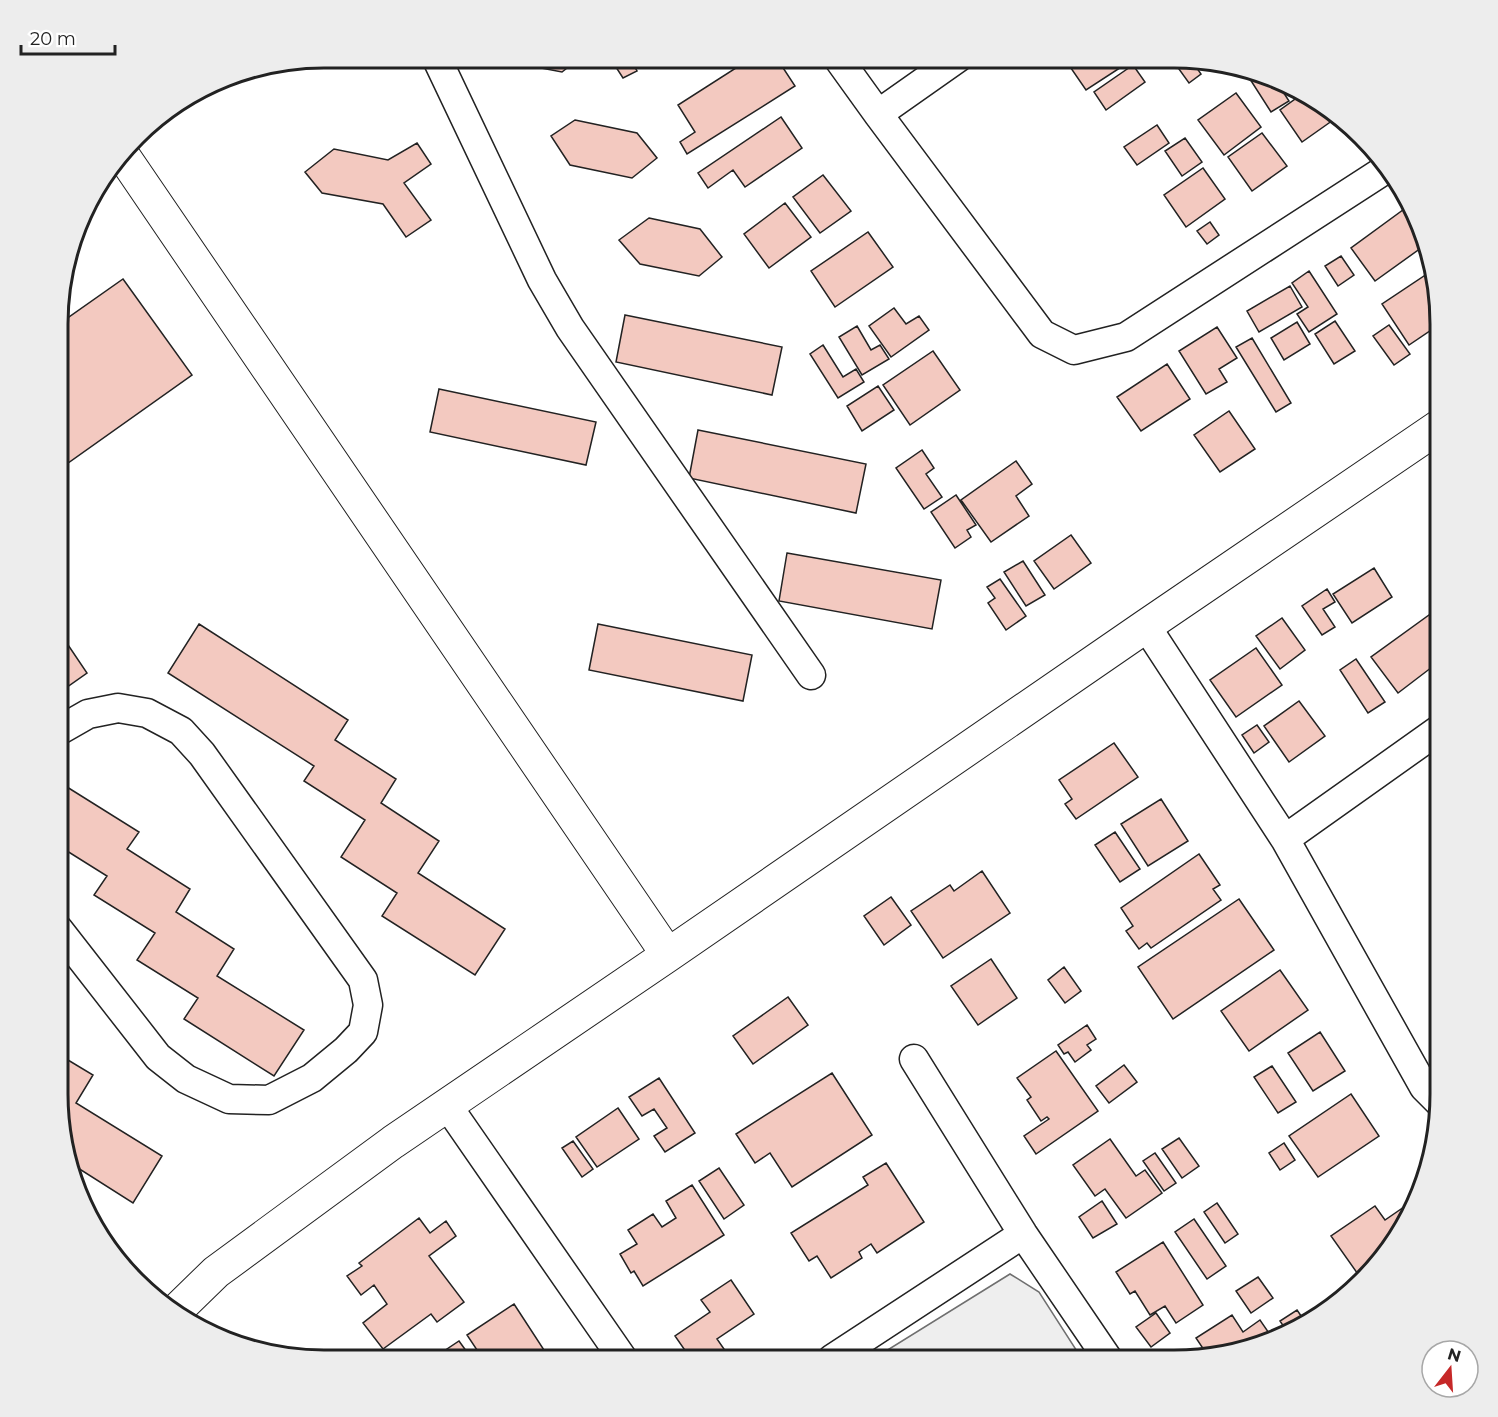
<svg xmlns="http://www.w3.org/2000/svg" width="1498" height="1417" font-family="Montserrat,sans-serif">
<rect width="100%" height="100%" fill="#fff"/>
<path fill="#eee" stroke="#6f6f6f" stroke-width="1.5" d="M1010,1274L1039,1292L1082,1359H873Z"/>
<path fill="#f3c9c0" stroke="#222" stroke-width="1.5" d="M496,57H581L562,72L499,60Z
M618,57H629L637,71L623,78L612,61Z
M753,57H776L795,86L687,154L680,142L695,132L678,105Z
M1064,58H1126L1129,62L1086,90Z
M1171,58H1190L1201,74L1189,83Z
M1133,65L1145,82L1106,110L1094,92Z
M1250,75L1278,84L1289,101L1271,112L1248,76Z
M1305,92L1336,118L1302,142L1280,110Z
M1236,93L1261,127L1224,155L1198,120Z
M781,117L802,148L745,187L733,170L708,188L698,173Z
M575,120L637,133L657,158L632,178L570,165L551,136Z
M1157,125L1169,143L1137,165L1124,147Z
M1262,133L1287,166L1252,191L1228,157Z
M1185,138L1202,162L1182,176L1165,151Z
M417,143L431,164L404,183L431,220L406,237L383,204L322,193L305,172L334,149L388,160Z
M1203,168L1225,199L1186,227L1164,195Z
M823,175L851,211L820,233L793,197Z
M785,203L811,237L769,268L744,234Z
M1407,207L1419,223L1427,238L1428,243L1375,281L1351,248Z
M649,218L700,229L722,257L699,276L640,264L619,240Z
M1210,222L1219,235L1207,244L1197,231Z
M868,232L893,267L835,307L811,271Z
M1341,256L1354,275L1338,286L1325,266Z
M1433,270L1440,307V324L1409,345L1382,304Z
M1309,271L1337,314L1309,332L1297,314L1308,307L1292,283Z
M123,279L192,375L61,468L62,322Z
M1290,286L1302,307L1259,332L1247,311Z
M894,308L906,324L919,316L929,330L891,357L869,326Z
M625,315L782,347L772,395L616,362Z
M1335,321L1355,351L1334,364L1315,334Z
M1297,322L1310,344L1284,360L1271,338Z
M1389,325L1410,354L1394,365L1373,336Z
M857,326L871,350L880,345L889,359L862,375L839,337Z
M1217,327L1237,358L1219,369L1227,382L1206,394L1179,351Z
M1252,338L1291,403L1276,412L1236,347Z
M823,345L843,377L856,369L864,382L838,398L810,354Z
M933,351L960,390L910,425L883,385Z
M1167,364L1190,399L1141,431L1117,397Z
M878,386L894,410L862,431L847,406Z
M439,389L596,422L586,465L430,432Z
M1229,411L1255,449L1220,472L1194,435Z
M698,430L866,464L856,513L689,478Z
M922,450L934,468L926,474L942,497L924,509L896,468Z
M1016,461L1032,484L1016,496L1029,516L991,542L961,500Z
M956,495L976,525L967,530L971,537L955,548L931,512Z
M1071,535L1091,563L1054,589L1034,561Z
M787,553L941,580L932,629L779,601Z
M1023,561L1045,595L1026,606L1004,572Z
M1374,568L1392,597L1352,623L1333,594Z
M1000,579L1026,616L1006,630L988,603L995,598L987,587Z
M1327,589L1335,602L1323,609L1335,627L1322,635L1302,606Z
M1429,615L1440,629V661L1398,693L1371,657Z
M1282,618L1305,650L1280,669L1256,636Z
M199,624L348,720L335,740L396,779L381,803L439,841L418,873L505,929L475,975L382,916L397,893L341,857L365,820L304,781L314,766L168,673Z
M598,624L752,655L743,701L589,670Z
M60,633L87,673L60,692Z
M1256,648L1282,685L1236,717L1210,680Z
M1356,659L1385,702L1368,713L1340,670Z
M1299,701L1325,736L1289,762L1264,726Z
M1257,725L1269,742L1254,753L1242,735Z
M1114,743L1138,777L1076,819L1065,804L1072,799L1059,780Z
M59,782L139,832L127,849L190,889L176,912L234,949L217,976L304,1030L274,1076L184,1019L198,998L137,960L155,933L94,895L107,876L59,846Z
M1161,799L1188,841L1148,866L1121,824Z
M1115,832L1140,869L1120,882L1095,845Z
M1199,854L1220,885L1213,889L1221,900L1151,948L1147,943L1139,949L1126,931L1133,926L1121,908Z
M982,871L1010,913L943,958L911,911L950,885L954,891Z
M891,897L911,925L884,945L864,916Z
M1239,899L1274,950L1173,1019L1138,967Z
M991,959L1017,998L978,1025L951,986Z
M1064,967L1081,991L1065,1003L1048,980Z
M1280,970L1308,1010L1249,1051L1221,1011Z
M788,997L808,1025L753,1064L733,1036Z
M1087,1025L1096,1039L1087,1045L1091,1050L1075,1062L1068,1052L1064,1054L1058,1045Z
M1320,1032L1345,1071L1313,1091L1288,1053Z
M1056,1051L1098,1111L1036,1154L1024,1136L1049,1119L1047,1117L1041,1121L1027,1100L1031,1097L1017,1078Z
M58,1054L93,1075L76,1103L162,1156L133,1203L70,1163L58,1110Z
M1124,1065L1137,1082L1109,1103L1096,1086Z
M1272,1066L1296,1102L1278,1113L1254,1077Z
M832,1073L872,1135L792,1187L770,1153L755,1163L736,1134Z
M659,1078L695,1133L665,1152L654,1136L667,1128L654,1109L642,1116L629,1097Z
M1351,1094L1379,1136L1318,1177L1289,1136Z
M618,1108L639,1139L597,1167L576,1137Z
M1179,1138L1199,1166L1182,1178L1162,1149Z
M1110,1139L1136,1176L1145,1170L1162,1193L1126,1218L1105,1189L1095,1196L1073,1165Z
M573,1141L593,1169L582,1177L562,1148Z
M1284,1143L1295,1160L1280,1170L1269,1153Z
M1155,1153L1176,1183L1164,1191L1143,1161Z
M886,1163L924,1222L877,1253L871,1244L859,1252L862,1258L831,1278L817,1256L809,1261L791,1233L868,1185L863,1177Z
M719,1168L744,1205L724,1219L699,1181Z
M692,1185L724,1235L643,1286L634,1271L631,1273L620,1254L637,1244L628,1230L653,1214L662,1227L676,1218L666,1201Z
M1417,1198L1413,1211L1360,1277L1331,1236L1375,1206L1385,1220Z
M1102,1201L1117,1224L1093,1238L1079,1217Z
M1217,1203L1238,1234L1225,1243L1204,1212Z
M419,1218L430,1233L446,1221L456,1236L429,1256L464,1302L437,1322L431,1314L383,1349L363,1323L387,1304L374,1285L361,1295L347,1276L362,1266L359,1263Z
M1194,1219L1226,1266L1207,1279L1175,1232Z
M1163,1242L1203,1305L1176,1323L1165,1306L1150,1315L1135,1291L1130,1294L1116,1272Z
M1258,1277L1273,1298L1251,1313L1236,1291Z
M731,1280L754,1314L717,1339L724,1349L708,1359H691L675,1336L710,1312L701,1300Z
M514,1304L544,1350L530,1359H483L467,1335Z
M1297,1310L1306,1323L1276,1340L1208,1356L1196,1338L1232,1315L1243,1332L1260,1320L1273,1339L1286,1330L1280,1321Z
M1156,1313L1170,1333L1151,1347L1136,1327Z
M459,1341L472,1359H432Z"/>
<g fill="none" stroke-linecap="round" stroke-linejoin="round">
<defs>
<path id="street" d="M436,57L542,280L570,328L811,675
M837,57L878,114L1042,334L1074,350L1126,337L1389,167
M878,114L959,57
M1146,626L1285,839L1424,1087L1440,1103
M1285,839L1440,729
M59,930L158,1057L186,1079L229,1099L269,1100L312,1078L346,1050L363,1032L368,1005L363,980L202,754L181,731L147,713L118,708L88,714L60,730
M914,1059L1023,1234L1108,1359
M447,1105L623,1359
M832,1359L1023,1234"/>
<path id="secondary" d="M122,154L668,955
M178,1309L216,1272L393,1142L668,955L1146,626L1440,426"/>
</defs>
<use href="#street" stroke="#222" stroke-width="31"/>
<use href="#secondary" stroke="#222" stroke-width="35"/>
<use href="#street" stroke="#fff" stroke-width="28"/>
<use href="#secondary" stroke="#fff" stroke-width="33"/>
</g>
<path d="M0 0H1498V1417H0ZM324 68H1174A256 256 0 0 1 1430 324V1094A256 256 0 0 1 1174 1350H324A256 256 0 0 1 68 1094V324A256 256 0 0 1 324 68Z" fill="#ededed" fill-rule="evenodd"/>
<path fill="none" stroke="#222" stroke-width="3" d="M324 68H1174A256 256 0 0 1 1430 324V1094A256 256 0 0 1 1174 1350H324A256 256 0 0 1 68 1094V324A256 256 0 0 1 324 68Z"/>
<g transform="translate(1450 1369) rotate(17)"><circle r="28" fill="#ffffff" stroke="#a7a7a7" stroke-width="1.5"/>
<path d="M0-4.5L10 22L0 15L-10 22Z" fill="#c62828"/>
<text y="-9" font-size="16" font-weight="bold" text-anchor="middle" fill="#222222">N</text>
</g>
<path d="M21 45v9h94v-9" fill="none" stroke="#222222" stroke-width="3"/>
<text x="30" y="45" font-size="18" fill="#222222" stroke="#ffffff" stroke-width="4.5" paint-order="stroke">20 m</text>
</svg>
